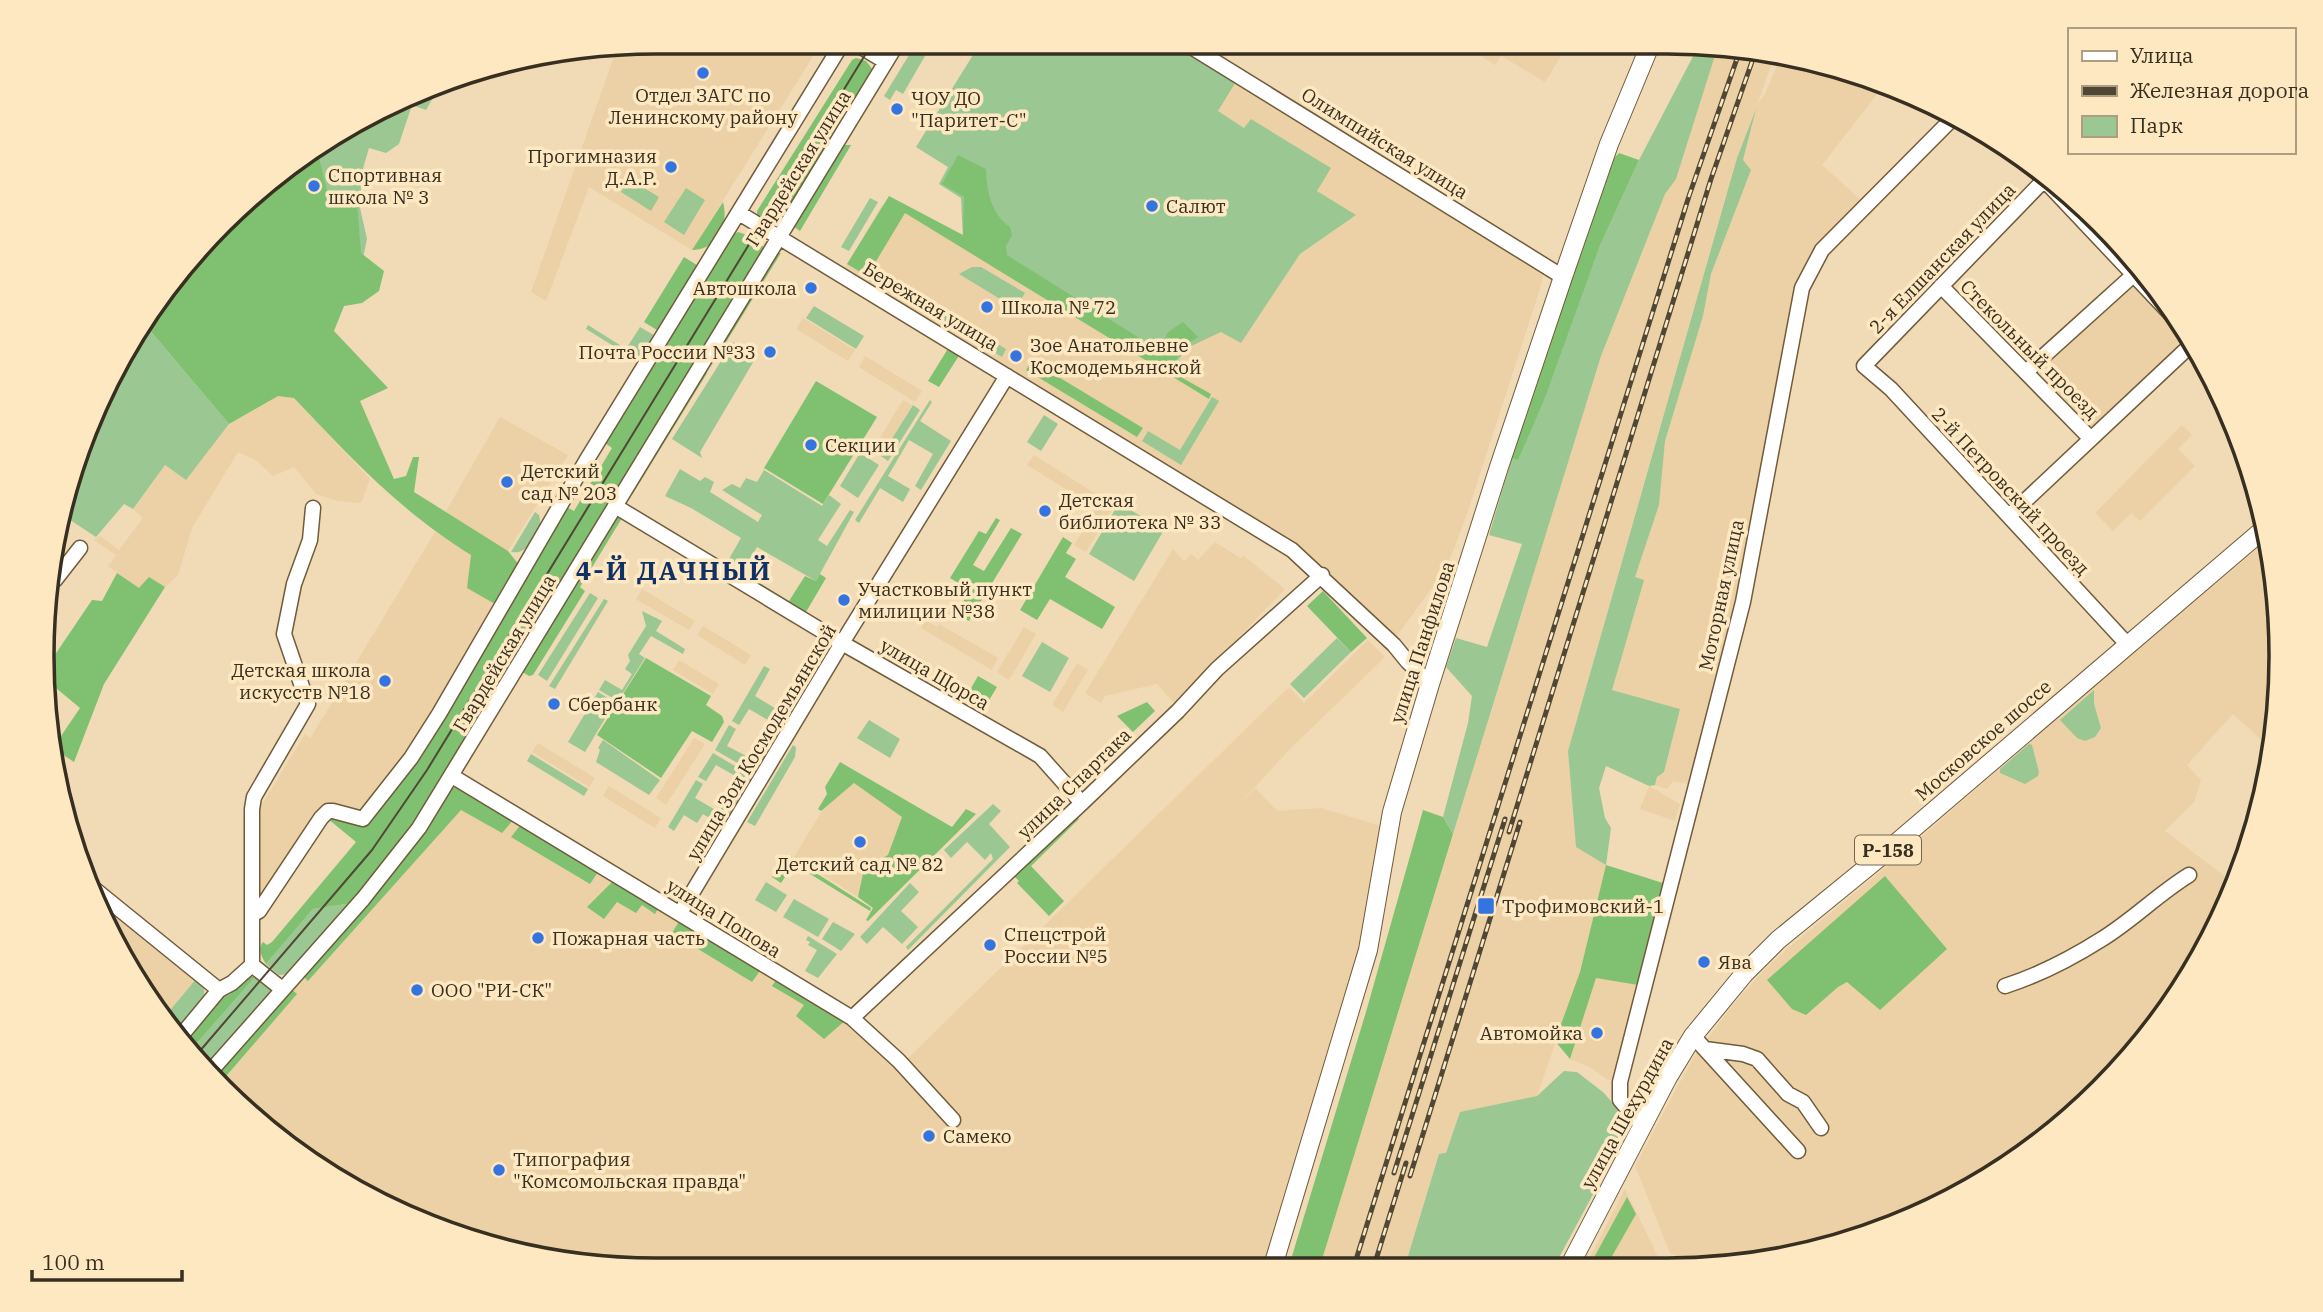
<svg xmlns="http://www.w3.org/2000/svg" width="2323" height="1312" font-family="'IBM Plex Serif',serif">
<rect width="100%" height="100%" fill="#f1dab6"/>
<path fill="#ebd1a5" d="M656,42H822L692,250L589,187L546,301L531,292L617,48Z
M1461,43H1569L1545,82L1501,56L1495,65Z
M1718,46L1774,57L1757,105L1765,94L1780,58L1864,74L1885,84L1822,165L1863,202L1818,249L1736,602L1688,784L1673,781L1667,789L1655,785L1680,709L1611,690L1643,581L1635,577L1659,505L1665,441L1703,316L1711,274L1751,170L1743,160L1753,117L1737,158L1568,751L1576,847L1606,865L1580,972L1537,1096L1460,1112L1446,1154H1439L1405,1266H1320L1601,356L1665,194L1676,179Z
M1237,80L1544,272L1539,292L1466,517L1447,567L1394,640L1329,576L843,271L882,205L894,211L905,205L963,239L1169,372L1187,348L1221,331L1241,343L1300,254L1356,215L1317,191L1331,168L1251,119L1245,128L1217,111Z
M2130,281L2180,331L2177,347L2090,432L2031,373Z
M803,318L855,350L848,361L796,329Z
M865,356L922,391L915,402L859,367Z
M278,395L294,398L370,479L361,503L337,501L316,494L294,467L273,476L257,461L238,452L192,528L178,575L165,587L149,578L139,589L108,566L116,555L94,540L100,536L119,550L143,518L133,509L165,465L186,480L229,424Z
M903,400L912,405L881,457L872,451Z
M500,417L568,455L508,551L445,513Z
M2182,425L2192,435L2178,449L2195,466L2140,521L2131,513L2113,531L2095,513Z
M1034,455L1096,494L1090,504L1027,465Z
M1103,497L1115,504L1086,552L1074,545Z
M435,532L472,555L495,604L435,711L363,816L336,809L263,900L257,897L256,814L305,734L310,738L332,703Z
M2267,541L2280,616L2276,737L2273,750L2233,714L2187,765L2201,780L2194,802L2165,831L2235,884L2199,963L2101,1090L2008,1167L1865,1237L1747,1265H1696L1670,1253L1635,1166L1693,1058L1731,1007L1763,971L1787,949L1904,852L2128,657Z
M1215,542L1240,558L1244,556L1285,589L1175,704L1157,684L1105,696L1101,703L1085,693L1173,549L1184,561L1191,554L1198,560Z
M642,589L695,621L689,630L636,599Z
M926,620L937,627L939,624L998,658L992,670L921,628Z
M703,626L751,655L745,665L697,635Z
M1024,627L1036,634L1009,680L997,672Z
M1368,640L1385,657L1292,747L1235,808L1255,788L1277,811L1321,808L1381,826L1365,936L1265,1266L616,1269L497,1249L349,1188L212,1076L459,787L847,1019L905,1061L1289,687L1304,703Z
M679,660L719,684L713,694L673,670Z
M1077,663L1088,670L1063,712L1052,705Z
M694,738L705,744L666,805L656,798Z
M538,743L595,778L589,787L532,752Z
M845,773L931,828L874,875L857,896L794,857Z
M609,786L661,818L655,828L603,796Z
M1649,786L1680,804L1675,821L1640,809Z
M89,891L197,978L166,1015Z
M1596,977L1638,985L1614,1080H1608L1590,1067L1570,1059Z
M1625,1189L1662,1265H1586Z"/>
<path fill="#9bc792" d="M917,42H924L921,48L925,56L903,94L896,90L890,100L884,96Z
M981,42L1176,43L1237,80L1218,111L1244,128L1251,119L1331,168L1317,191L1356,215L1300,254L1241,343L1221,332L1187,348L1169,373L963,239L961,198L939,184L948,167L916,147Z
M1700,43L1718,46L1676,179L1665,194L1601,356L1453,834L1443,817L1468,723L1472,696L1446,667L1456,638L1487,647L1522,544L1489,535L1512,458L1518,459L1599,248L1639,160Z
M441,84L426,110L412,105L399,144L386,153L369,148L362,172L360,208L367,239L362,263L283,169Z
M1756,109L1743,160L1751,170L1711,274L1703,316L1665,441L1659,505L1635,577L1644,580L1612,690L1680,709L1664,772L1657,777L1655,785L1649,786L1606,766L1599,788L1605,818L1611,828L1606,865L1576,847L1568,751L1737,158Z
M629,179L659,197L651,211L621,192Z
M686,188L705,200L684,235L664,222Z
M870,198L878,202L849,251L841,247Z
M972,267H981L1025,293L1015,308L959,274Z
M909,290L1006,349L1002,357L904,297Z
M814,306L864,336L856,349L806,318Z
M143,322L229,424L186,480L165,465L133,509L124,504L96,537L61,514L63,497Z
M588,325L626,349L640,327L657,337L641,363L586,329Z
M733,342L755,359L700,452L702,458L672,439Z
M1212,397L1219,401L1181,465L1142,441L1148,431L1180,450Z
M930,400L932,402L920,421L951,441L921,490L915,486L933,454L909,440L888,476L910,489L903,502L880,488L859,523L855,520Z
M913,405L920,410L888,461L881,456Z
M1044,415L1058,424L1041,451L1027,442Z
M860,453L879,465L858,498L840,486Z
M680,469L700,481L705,477L714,482L710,492L758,522L762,515L722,490L732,484L740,488L746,478L757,482L764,470L822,506L829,495L841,504L818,540L827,546L850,510L854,512L816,581L757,547L744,568L729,559L741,538L691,508L665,496Z
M1119,503L1164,530L1134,581L1089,554Z
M535,512L539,515L541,525C533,538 528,555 511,552Z
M590,593L598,598L547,681L538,675Z
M604,599L608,601L555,689L549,686Z
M642,611L662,621L656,631L685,649L683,654L651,636L639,654L645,658L618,701L599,690L605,680L622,690L632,674L625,669L630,661L628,655L646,626Z
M1337,638L1351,652L1304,698L1290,684Z
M1042,642L1069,658L1050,692L1022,676Z
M764,666L770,669L755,696L786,715L753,772L715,750L729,725L736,729L727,746L752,759L773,723L749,709L739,725L732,721Z
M2094,690V704L2101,728L2095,737L2085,741L2077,738L2060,720Z
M598,692L615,702L585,752L568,742Z
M869,720L900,739L890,758L857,738Z
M603,740L660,780L649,795L596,762L600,750L598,748Z
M2029,744L2032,745L2039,772L2038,776L2025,784L2000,773V769Z
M793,745L796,747L795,757L755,826L747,822Z
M713,753L752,776L722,826L703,814L697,823L684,815L674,831L668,827L696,780L703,784L695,798L719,812L739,778L716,765L706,781L698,777Z
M531,754L588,789L584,796L527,761Z
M993,804L1001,811L989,824L1010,847L908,950L906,947L993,859L991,853L985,860L967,842L951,858L944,850Z
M766,882L787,895L776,912L755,900Z
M910,883L919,892L901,911L918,927L902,944L883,927L867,944L860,937Z
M794,899L829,919L818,937L783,917Z
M353,903L289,974L279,975L266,964L313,909Z
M833,922L855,934L841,951L822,939Z
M808,936L837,954L818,978L805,971L817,950L808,945L810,942L806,940Z
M255,977L271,990L270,995L205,1069L194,1061L189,1052Z
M197,978C218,993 188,1019 178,1034L166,1015Z
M1564,1071L1577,1072L1604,1093L1628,1121L1627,1131L1555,1265L1405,1266L1439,1154L1446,1153L1460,1112L1537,1096Z"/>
<path fill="#7fc171" d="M856,58L866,61L873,70L781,223H766L757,216V211L852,60Z
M842,145H851L800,231L793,226Z
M317,150L327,190L335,195L357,203L361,253L384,271L379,291L362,303L344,306L334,331L388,388L360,401L394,479L406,476L413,457H419L414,492L508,551L519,565L495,604L467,588L471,555C400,511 352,459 294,398L278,396L229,424L143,322L146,315L283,169Z
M1619,153L1639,160L1599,248L1544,400L1518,460L1512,458L1610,162Z
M958,155L986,169C987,192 991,214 1010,227L1012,235L1006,246L1007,255L1160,351L1168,332L1183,322L1198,337L1184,346L1170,371L1211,394L1209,399L905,213L872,268L902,286L897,294L847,264L889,196L963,235L964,197L942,184Z
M723,202C729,224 718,250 692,250Z
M738,232L757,238L764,248L413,825L353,903L313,909L266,964C262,957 257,949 263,942L267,945L272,942L356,842L327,818L333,814L364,822L563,505L574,511L612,448L602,441L730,236Z
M781,253L632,495L626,492L700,370L707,373L716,358L711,354L773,254Z
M684,257L700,267L660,332L644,322Z
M949,347L960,354L939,387L928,381Z
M1032,361L1143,428L1137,437L1026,370Z
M816,381L877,417L823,504L764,468Z
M617,517L622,518L580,587L585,591L533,675L529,676L519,670L612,519Z
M996,518L1000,520L973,565L984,571L1011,528L1022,534L969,621L956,614L970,590L950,578L979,531L986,534Z
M1063,537L1072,543L1066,553L1076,559L1065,577L1115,607L1102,629L1050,599L1037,620L1020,610Z
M737,569L789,601L805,576L816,581L820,574L826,578L806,612L835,630L833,634L734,573Z
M117,573L139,588L149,577L165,587L104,684L74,762L56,750L55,745L80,708L45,679L46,668L92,600L102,601Z
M1323,591L1367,638L1351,652L1307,606Z
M646,658L711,696L706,705L722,716L724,722L712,742L692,731L661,778L597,735Z
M978,676L997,687L985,707L966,697Z
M1147,702L1155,711L1133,732L1117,716Z
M840,762L952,827L966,809L976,814L868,921L866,920L873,908L858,897L864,869L888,855L902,817L854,783L821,811L818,809L827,794L825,787Z
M459,787L515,818L502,833L461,810L308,981L301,974L449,788Z
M1423,810L1443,817L1453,834L1320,1266H1289L1366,1012Z
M1074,815L1079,819L1031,866L1064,901L1049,916L1017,883L1019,881L1013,875Z
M522,823L600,869L590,884L511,837Z
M786,854L871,908L870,911L794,864L781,883L772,877Z
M1606,865L1666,884L1638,985L1596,978L1570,1059L1555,1041L1580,972Z
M1885,876L1947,949L1880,1010L1847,982L1838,987L1806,1015L1792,1009L1767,980Z
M617,877L661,903L655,914L642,905L636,913L617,902L604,919L587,907Z
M681,918L762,968L752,982L672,933Z
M249,976L255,977L189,1052L181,1040L214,1001L230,994Z
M778,977L847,1019L824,1039L796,1016L804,1005L772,986Z
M289,987L297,994L221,1082L212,1076Z
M1627,1197L1636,1214L1607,1265H1590Z"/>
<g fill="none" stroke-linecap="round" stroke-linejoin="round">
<defs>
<path id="minor" d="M853,42L886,62
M1185,43L1563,277
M1206,56L1215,43
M2030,165L2181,325
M2047,177L1864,366L1891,389L2127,644
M739,213L1292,550L1394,645L1407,661L1430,684
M1941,286L2091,439
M2026,372L2140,269
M615,506L842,643L1040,756L1082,803
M2009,516L2192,344
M55,580L80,548
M452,776L852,1018L899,1061L953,1120
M87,883L219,990L232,983L252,965V809L254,797L308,704L284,634L294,584L310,540L313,508
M680,913L842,643L1007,376
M252,915L259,911L321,818L328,811H333L363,819L411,758L439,714L586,461L843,42
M252,965L282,989
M2005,986C2039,975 2072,958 2102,939C2133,920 2158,894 2189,875
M852,1018L1082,803L1178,711L1217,669L1322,575
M1693,1036L1798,1151
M180,1037L219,990
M1705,1049L1743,1054L1757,1059L1788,1094L1803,1102L1821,1128
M209,1073L363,899L419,828L898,42
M1641,1124L1620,1100V1082L1743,602L1802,288L1822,250L1955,116"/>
<path id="major" d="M1570,1265L1668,1077L1693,1036L1744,974L1778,940L1881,856L2265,528
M1273,1266L1368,950L1392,812L1430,684L1499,467L1563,277L1609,144L1651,43"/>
</defs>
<use href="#minor" stroke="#705c3b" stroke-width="17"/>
<use href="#major" stroke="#705c3b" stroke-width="20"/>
<use href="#minor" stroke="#fff" stroke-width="14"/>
<use href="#major" stroke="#fff" stroke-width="18"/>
<path stroke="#514735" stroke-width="2" d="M193,1059L372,850L427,770L873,42"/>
<defs>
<path id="rail" d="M1509,832L1711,179L1755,53
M1394,1173L1505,819
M1410,1176L1520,822
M1354,1266L1689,196L1740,50
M1374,1266L1406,1163"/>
</defs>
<use href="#rail" stroke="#514735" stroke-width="5"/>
<use href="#rail" stroke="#fee8c2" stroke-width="2.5" stroke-dasharray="8" stroke-linecap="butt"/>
</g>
<g fill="#3374e1" stroke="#fee8c2" stroke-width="2.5">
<circle cx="703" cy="73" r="7"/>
<circle cx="897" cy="109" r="7"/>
<circle cx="671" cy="167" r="7"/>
<circle cx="314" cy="186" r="7"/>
<circle cx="1152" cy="206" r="7"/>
<circle cx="811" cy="288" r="7"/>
<circle cx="987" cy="307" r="7"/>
<circle cx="770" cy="352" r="7"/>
<circle cx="1016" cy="356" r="7"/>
<circle cx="811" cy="445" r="7"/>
<circle cx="507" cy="482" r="7"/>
<circle cx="1045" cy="511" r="7"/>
<circle cx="844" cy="600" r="7"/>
<circle cx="385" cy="681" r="7"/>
<circle cx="554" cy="704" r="7"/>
<circle cx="860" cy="842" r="7"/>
<rect x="1477" y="897" width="18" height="18" rx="3.5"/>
<circle cx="538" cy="938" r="7"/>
<circle cx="990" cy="945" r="7"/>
<circle cx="1704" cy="962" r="7"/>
<circle cx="417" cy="990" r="7"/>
<circle cx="1597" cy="1033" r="7"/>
<circle cx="929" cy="1136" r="7"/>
<circle cx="499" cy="1170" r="7"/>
</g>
<g text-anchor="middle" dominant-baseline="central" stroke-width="7" stroke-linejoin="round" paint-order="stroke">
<rect fill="#fee8c2" stroke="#736651" stroke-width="2" x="1855" y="835.5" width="66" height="29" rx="5"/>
<g font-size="18" font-weight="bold" fill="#372f20">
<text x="1888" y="850">Р-158</text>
</g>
<g font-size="19" fill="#372f20" stroke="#fee8c2" text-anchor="start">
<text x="703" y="95" text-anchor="middle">Отдел ЗАГС по<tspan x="703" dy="22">Ленинскому району</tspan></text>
<text x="911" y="98">ЧОУ ДО<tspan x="911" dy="22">"Паритет-С"</tspan></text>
<text x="657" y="156" text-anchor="end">Прогимназия<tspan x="657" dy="22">Д.А.Р.</tspan></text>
<text x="328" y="175">Спортивная<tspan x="328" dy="22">школа № 3</tspan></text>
<text x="1166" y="206">Салют</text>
<text x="797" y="288" text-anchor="end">Автошкола</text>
<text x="1001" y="307">Школа № 72</text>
<text x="1030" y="345">Зое Анатольевне<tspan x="1030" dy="22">Космодемьянской</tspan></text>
<text x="756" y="352" text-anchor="end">Почта России №33</text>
<text x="825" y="445">Секции</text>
<text x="521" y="471">Детский<tspan x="521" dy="22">сад № 203</tspan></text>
<text x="1059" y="500">Детская<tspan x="1059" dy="22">библиотека № 33</tspan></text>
<text x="858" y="589">Участковый пункт<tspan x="858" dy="22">милиции №38</tspan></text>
<text x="371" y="670" text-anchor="end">Детская школа<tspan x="371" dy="22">искусств №18</tspan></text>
<text x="568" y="704">Сбербанк</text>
<text x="860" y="864" text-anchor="middle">Детский сад № 82</text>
<text x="1502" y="906">Трофимовский-1</text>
<text x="1004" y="934">Спецстрой<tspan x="1004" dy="22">России №5</tspan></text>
<text x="552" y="938">Пожарная часть</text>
<text x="1718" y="962">Ява</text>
<text x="431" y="990">ООО "РИ-СК"</text>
<text x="1583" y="1033" text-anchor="end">Автомойка</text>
<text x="943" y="1136">Самеко</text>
<text x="513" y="1159">Типография<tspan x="513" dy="22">"Комсомольская правда"</tspan></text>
</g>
<g font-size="19" fill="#372f20" stroke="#fee8c2">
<text transform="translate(1385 143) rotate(32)">Олимпийская улица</text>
<text transform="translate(798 168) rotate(-58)">Гвардейская улица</text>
<text transform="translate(1942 258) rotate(-46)">2-я Елшанская улица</text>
<text transform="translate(931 306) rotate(31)">Бережная улица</text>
<text transform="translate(2030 349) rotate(45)">Стекольный проезд</text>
<text transform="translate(2011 491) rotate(47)">2-й Петровский проезд</text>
<text transform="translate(1721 595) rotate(-78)">Моторная улица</text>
<text transform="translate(1422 642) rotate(-72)">улица Панфилова</text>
<text transform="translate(504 653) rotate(-59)">Гвардейская улица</text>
<text transform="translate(935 674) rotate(30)">улица Щорса</text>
<text transform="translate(1983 740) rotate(-41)">Московское шоссе</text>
<text transform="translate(761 742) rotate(-59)">улица Зои Космодемьянской</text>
<text transform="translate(1074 783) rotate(-44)">улица Спартака</text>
<text transform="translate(724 918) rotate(32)">улица Попова</text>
<text transform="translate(1627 1113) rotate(-61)">улица Шехурдина</text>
</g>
<g font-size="26" font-weight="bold" letter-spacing="2" fill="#113065" stroke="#fee8c2">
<text x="674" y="570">4-Й ДАЧНЫЙ</text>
</g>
</g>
<path d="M0 0H2323V1312H0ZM656 54H1667A602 602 0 0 1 2269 656V656A602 602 0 0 1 1667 1258H656A602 602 0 0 1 54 656V656A602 602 0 0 1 656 54Z" fill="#fee8c2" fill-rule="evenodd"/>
<path fill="none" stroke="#372f20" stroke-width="3.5" d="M656 54H1667A602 602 0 0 1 2269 656V656A602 602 0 0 1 1667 1258H656A602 602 0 0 1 54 656V656A602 602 0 0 1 656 54Z"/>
<rect x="2068" y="28" width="228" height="126" fill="#fee8c2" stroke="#ae9e81" stroke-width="2"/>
<rect x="2082" y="51" width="35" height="10" fill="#ffffff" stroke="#ae9e81" stroke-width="2"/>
<text x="2130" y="63" font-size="21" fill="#372f20">Улица</text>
<rect x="2082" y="86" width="35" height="10" fill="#514735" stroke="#ae9e81" stroke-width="2"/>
<text x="2130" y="98" font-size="21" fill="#372f20">Железная дорога</text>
<rect x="2082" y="116" width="35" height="21" fill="#9bc792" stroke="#ae9e81" stroke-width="2"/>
<text x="2130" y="133" font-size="21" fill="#372f20">Парк</text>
<path d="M32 1270v10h150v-10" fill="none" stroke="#372f20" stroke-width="3.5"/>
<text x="42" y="1270" font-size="21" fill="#372f20" stroke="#fee8c2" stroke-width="5" paint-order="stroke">100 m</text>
</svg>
